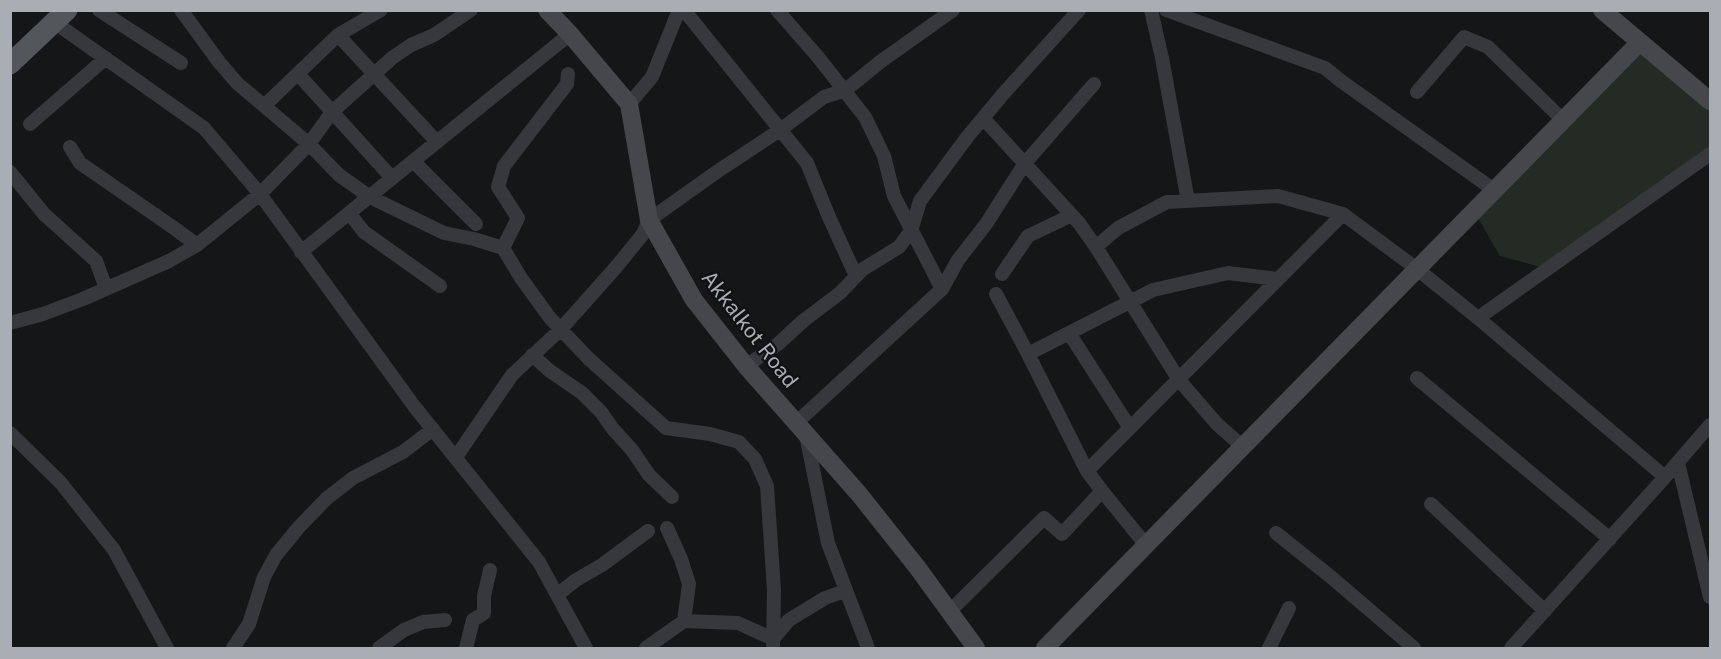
<svg xmlns="http://www.w3.org/2000/svg" width="1721" height="659" font-family="'Public Sans',sans-serif">
<rect width="100%" height="100%" fill="#151617"/>
<path fill="#242b24" d="M1640,42L1710,101V154L1548,269L1500,256L1474,211Z"/>
<g fill="none" stroke-linecap="round" stroke-linejoin="round">
<path stroke="#37383b" stroke-width="14" d="M99,10L181,63
M181,10L219,62L237,83L309,144L339,175L370,197L444,233L474,239L503,248L521,278L550,318L589,359L666,428L710,434L739,442L755,459L767,486L774,590L773,648
M684,10L807,163L829,217L856,276
M777,10L818,57L865,117L884,156L894,196L942,289
M1151,10L1162,58L1188,201
M1166,10L1325,68L1341,81L1494,190
M54,22L204,128L260,194L414,406L539,562L586,648
M338,35L437,142
M298,74L392,178
M1417,92L1464,37L1488,47L1563,120
M629,104L652,77L679,10
M264,106L338,35L381,10
M983,118L1079,223L1096,247L1179,380L1217,424L1243,447
M30,124L106,58
M70,147L80,163L174,228L197,245
M413,161L476,224
M10,172L44,214L96,261L106,288
M349,213L364,232L440,286
M1096,247L1118,228L1167,202L1278,196L1343,214L1417,269L1478,318L1710,154
M503,248L518,218L498,187L504,166L567,84L568,74
M301,252L570,34
M1002,274L1028,236L1072,215
M996,294L1028,354
M1478,318L1665,477L1710,425
M10,323L43,314L83,299L169,261L197,245L260,194L309,144L332,112L392,58L411,45L434,35L471,10
M1069,333L1130,428
M532,355L550,371L582,393L601,412L613,429L632,450L649,475L672,497
M746,366L778,344L803,321L840,293L863,269L899,247L911,231L920,201L968,136L1004,93L1079,10
M1417,378L1610,539
M796,423L942,289L958,260L986,224L1025,163L1094,84
M10,433L61,483L114,550L167,648
M806,435L828,543L868,648
M456,457L512,375L561,329L617,266L643,234L649,220L718,171L780,130L824,97L843,91L853,84L880,62L953,10
M1678,463L1710,597
M1087,471L1028,354L1153,290L1228,273L1277,279
M1431,504L1545,611
M667,528L681,559L689,584L684,621
M1276,533L1331,577L1414,648
M1146,545L1102,491L1087,471L1343,214
M557,595L576,580L602,565L648,531
M949,612L1044,518L1062,534L1102,491
M233,648L249,624L264,577L276,555L299,527L326,499L353,478L403,452L433,429
M379,648L404,630L423,622L445,620
M466,648L473,620L484,613V596L490,570
M646,648L684,621L738,623L773,639L789,620L825,598L845,591
M1269,648L1289,608
M1511,648L1665,477"/>
<path stroke="#45474b" stroke-width="18" d="M547,10L570,34L629,104L649,220L694,300L746,366L859,494L917,567L976,648
M1602,10L1710,101
M1045,648L1640,42"/>
<path stroke="#53565a" stroke-width="21" d="M10,64L67,10"/>
</g>
<g text-anchor="middle" dominant-baseline="central" stroke-width="4.5" stroke-linejoin="round" paint-order="stroke">
<g font-size="21" fill="#a9aeb5" stroke="#101112">
<text transform="translate(750 329) rotate(52)">Akkalkot Road</text>
</g>
</g>
<rect width="1721" height="659" fill="none" stroke="#a9aeb5" stroke-width="24"/>
</svg>
